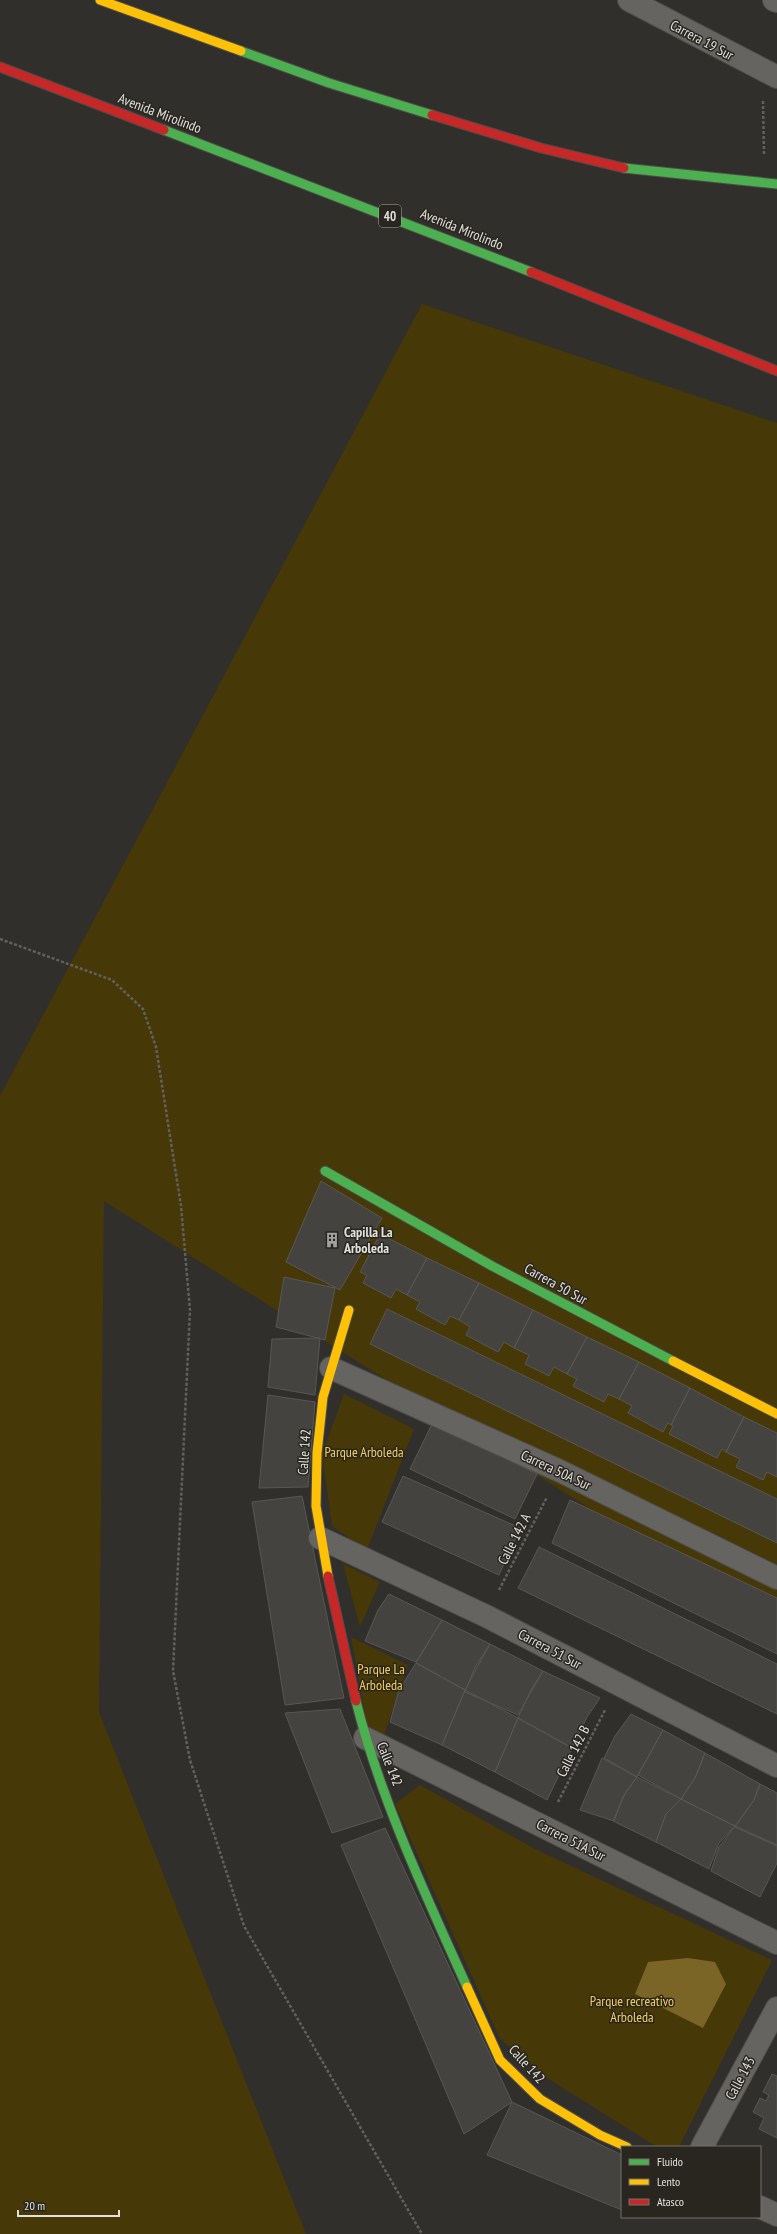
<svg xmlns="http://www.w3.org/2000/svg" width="777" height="2234" font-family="'PT Sans Narrow',sans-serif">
<rect width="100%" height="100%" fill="#302f2b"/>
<path fill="#463807" d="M422,304L777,423V1627L104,1201L99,1712L306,2234H0V1096Z
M344,1394L414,1429L367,1550L332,1526L322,1454Z
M343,1564L380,1582L360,1627Z
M351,1637L408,1665L382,1741H370Z
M420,1785L537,1850L772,1960L679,2147H657L547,2078L500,2039L395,1804Z"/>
<path fill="#7a6526" d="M688,1958L715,1962L726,1984L703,2028L635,1994L648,1962Z"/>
<path fill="#44433f" stroke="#585754" d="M321,1181L382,1218L340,1290L286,1262Z
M380,1234L427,1258L407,1295L396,1289L391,1298L363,1283L367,1275L360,1272Z
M427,1258L479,1283L459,1320L450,1316L445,1325L416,1309L420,1302L407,1295Z
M284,1277L335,1288L325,1340L276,1327Z
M479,1283L533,1310L514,1348L504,1342L498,1352L466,1335L470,1327L459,1320Z
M387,1309L777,1499V1543L370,1344Z
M533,1310L587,1337L567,1374L554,1367L549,1376L525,1364L529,1355L514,1348Z
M587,1337L639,1362L619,1399L608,1394L604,1402L573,1386L577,1379L567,1374Z
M320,1338L315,1395L268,1387L272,1339Z
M639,1362L690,1388L671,1425L668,1423L663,1432L628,1413L632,1406L619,1399Z
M690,1388L744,1417L726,1452L722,1449L717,1458L669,1434L673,1426L671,1425Z
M268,1395L315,1402L308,1487L259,1488Z
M744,1417L777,1433V1477L767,1472L763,1480L736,1467L740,1459L726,1452Z
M432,1424L537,1474L515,1519L410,1469Z
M403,1476L520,1528L499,1575L382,1522Z
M302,1496L344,1698L285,1705L252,1502Z
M570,1500L777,1598V1654L552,1543Z
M539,1547L777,1664V1714L518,1588Z
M389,1594L442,1620L416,1662L365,1641L378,1610Z
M442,1620L490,1644L465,1690L416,1663Z
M490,1644L543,1671L518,1715L465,1692L475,1667Z
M416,1663L465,1690L442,1745L390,1722L399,1690Z
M543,1671L600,1698L587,1717L572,1748L518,1718L532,1688Z
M465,1690L518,1718L495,1772L442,1745Z
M340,1709L383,1817L332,1833L285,1713Z
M631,1714L663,1730L637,1777L604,1758L615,1736Z
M518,1718L572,1748L547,1800L495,1772Z
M663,1730L705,1753L695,1778L681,1799L638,1775Z
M705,1753L760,1784L754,1800L735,1826L681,1799L695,1778Z
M602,1758L637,1777L623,1796L614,1821L580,1810Z
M637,1777L681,1799L666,1814L656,1842L613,1821L626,1792Z
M760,1784L777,1793V1846L735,1827L754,1800Z
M681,1799L735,1826L719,1843L709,1869L656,1842L666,1814Z
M735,1826L777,1845V1863L760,1897L711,1871L719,1847Z
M385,1828L512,2102L464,2134L341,1845Z
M772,2074L777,2076V2138L759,2129L764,2118L753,2112L760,2098L766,2101L769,2095L763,2092Z
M512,2102L622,2155V2210L487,2155Z"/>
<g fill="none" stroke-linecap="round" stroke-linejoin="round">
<defs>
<path id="street" d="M629,0L777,77
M774,0L777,1
M331,1368L560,1471L777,1578
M320,1538L486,1616L777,1766
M365,1738L777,1943
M702,2147L777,2008
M760,2207L777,2215"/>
<path id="fast" d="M241,51L329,83L432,115
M164,130L531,272
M624,168L777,184
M325,1171L492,1266L673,1361
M356,1701C380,1798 426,1896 467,1987"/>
<path id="slow" d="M100,0L241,51
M673,1361L777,1414
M328,1576L316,1506L317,1453L323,1397L349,1310
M467,1987L500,2060L540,2099L600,2135L627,2147"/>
<path id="jam" d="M0,67L164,130
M432,115L541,148L624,168
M531,272L777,371
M328,1576L356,1701"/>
</defs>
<use href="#street" stroke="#4c4c49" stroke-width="24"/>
<use href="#fast" stroke="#4c4c49" stroke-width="11"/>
<use href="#slow" stroke="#4c4c49" stroke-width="11"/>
<use href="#jam" stroke="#4c4c49" stroke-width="11"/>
<path stroke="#62615f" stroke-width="2.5" stroke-dasharray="3 2" stroke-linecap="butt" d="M763,101L764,154
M0,939L112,980L143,1009L156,1047L181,1206L190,1310L173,1671L190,1760L244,1926L422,2234
M499,1590L547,1497
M558,1802L605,1710"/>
<use href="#street" stroke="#656461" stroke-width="22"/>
<use href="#fast" stroke="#4caf50" stroke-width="9"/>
<use href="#slow" stroke="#ffc107" stroke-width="9"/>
<use href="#jam" stroke="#c62828" stroke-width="9"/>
</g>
<defs>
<symbol id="building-bare" viewBox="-9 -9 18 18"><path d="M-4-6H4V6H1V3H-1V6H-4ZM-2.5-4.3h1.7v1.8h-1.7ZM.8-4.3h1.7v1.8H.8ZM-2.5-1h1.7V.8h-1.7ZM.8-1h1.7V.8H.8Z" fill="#a4a29e" stroke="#28261f" stroke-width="2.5" paint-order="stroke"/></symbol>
</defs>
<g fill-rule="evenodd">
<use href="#building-bare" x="321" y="1229" width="22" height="22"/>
</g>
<g text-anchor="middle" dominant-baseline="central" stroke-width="3" stroke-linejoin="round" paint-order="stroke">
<rect fill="#28261f" stroke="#aaa8a3" stroke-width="1" x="379" y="205" width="22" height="22" rx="3"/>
<g font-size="13" font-weight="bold" fill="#e2e0dc">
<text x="390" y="216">40</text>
</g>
<g font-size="14" fill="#e2e0dc" stroke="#28261f">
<text transform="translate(702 40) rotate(28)">Carrera 19 Sur</text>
<text transform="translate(160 113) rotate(21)">Avenida Mirolindo</text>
<text transform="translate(462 229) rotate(22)">Avenida Mirolindo</text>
<text transform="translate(556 1284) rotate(29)">Carrera 50 Sur</text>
<text transform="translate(304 1452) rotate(-86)">Calle 142</text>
<text transform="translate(556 1470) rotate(25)">Carrera 50A Sur</text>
<text transform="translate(514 1539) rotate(-63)">Calle 142 A</text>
<text transform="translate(550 1649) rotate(28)">Carrera 51 Sur</text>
<text transform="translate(573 1751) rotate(-63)">Calle 142 B</text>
<text transform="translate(390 1764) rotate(68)">Calle 142</text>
<text transform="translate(571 1840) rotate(27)">Carrera 51A Sur</text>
<text transform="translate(527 2064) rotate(48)">Calle 142</text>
<text transform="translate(740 2078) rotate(-62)">Calle 143</text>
</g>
<g font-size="14" font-weight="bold" fill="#e2e0dc" stroke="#28261f" text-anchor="start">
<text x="344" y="1232">Capilla La<tspan x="344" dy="16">Arboleda</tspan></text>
</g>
<g font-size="14" fill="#f8d058" stroke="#28261f">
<text x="364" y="1452">Parque Arboleda</text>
<text x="381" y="1669">Parque La<tspan x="381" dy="16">Arboleda</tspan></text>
<text x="632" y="2001">Parque recreativo<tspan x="632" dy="16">Arboleda</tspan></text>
</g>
</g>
<rect x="621" y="2146" width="140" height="72" fill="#28261f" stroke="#72706b"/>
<rect x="629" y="2159" width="20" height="6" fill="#4caf50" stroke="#72706b"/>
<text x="657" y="2166" font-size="12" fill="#e2e0dc">Fluido</text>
<rect x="629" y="2179" width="20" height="6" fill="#ffc107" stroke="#72706b"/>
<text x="657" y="2186" font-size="12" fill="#e2e0dc">Lento</text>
<rect x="629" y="2199" width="20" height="6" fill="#c62828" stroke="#72706b"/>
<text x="657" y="2206" font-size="12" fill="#e2e0dc">Atasco</text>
<path d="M18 2210v6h101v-6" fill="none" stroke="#e2e0dc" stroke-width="2"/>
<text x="24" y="2210" font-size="12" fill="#e2e0dc" stroke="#28261f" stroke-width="3" paint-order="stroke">20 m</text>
</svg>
